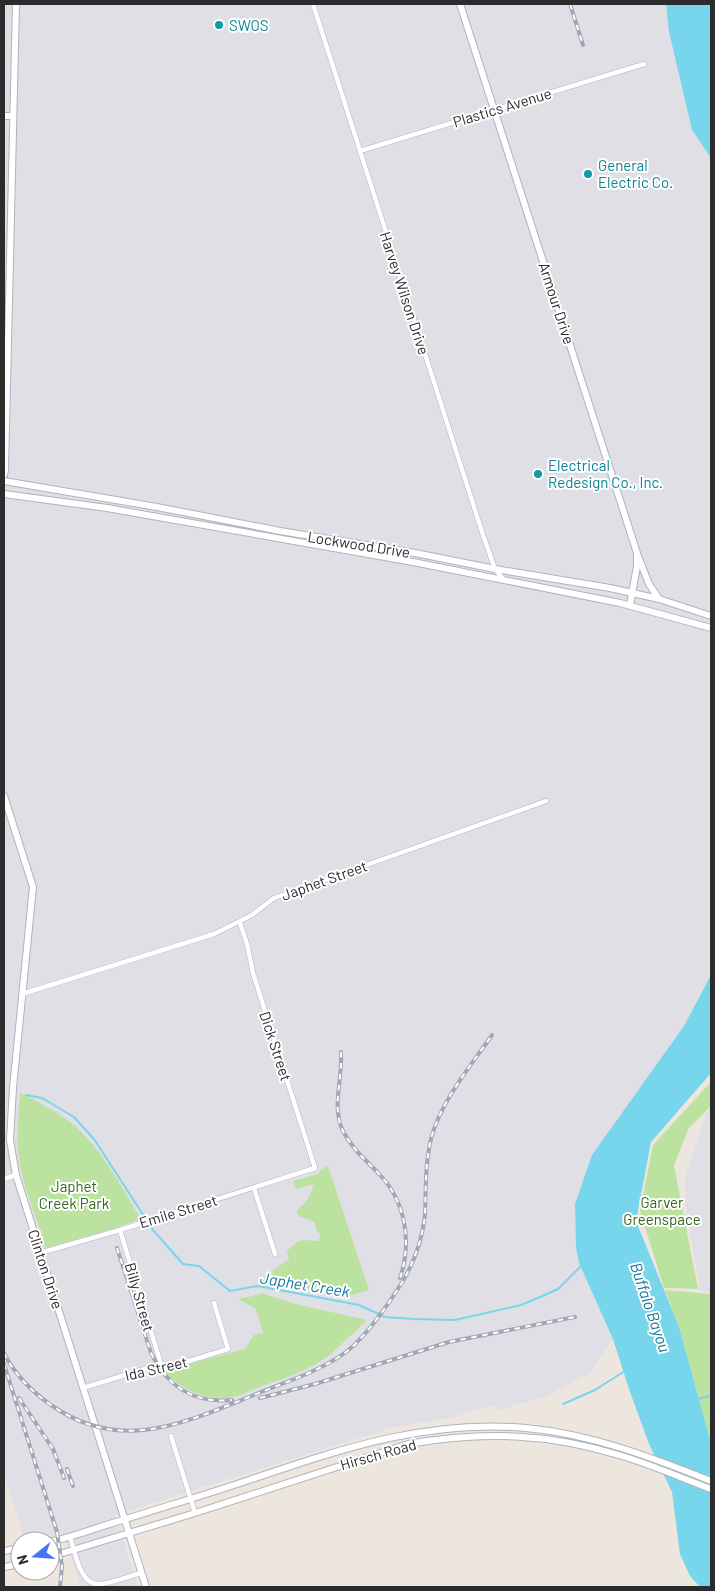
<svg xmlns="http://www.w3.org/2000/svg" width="715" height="1591" font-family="Barlow,sans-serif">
<rect width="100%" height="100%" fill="#ede6df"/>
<path fill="#e1dfe6" d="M4,4H666L669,32L692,130L711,158V977L684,1026L575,1204L576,1248L579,1263L613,1339L590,1373L547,1396L496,1411L494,1405L450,1418L394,1427L115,1515L138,1587H81L63,1533L35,1541H25L4,1476Z
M711,1108V1292L700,1291L685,1202V1176L705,1115Z"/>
<path fill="#bbe29e" d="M711,1082V1106L689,1128L674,1165L698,1289L664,1288L640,1211L653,1145Z
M20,1093C37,1101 55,1111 70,1122C100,1145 121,1187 141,1219L112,1229L46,1248C37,1218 21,1182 18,1151C16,1132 19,1112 20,1093Z
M328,1166L369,1290L348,1296L305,1289L263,1278L289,1259L287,1251C300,1238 301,1240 318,1241L320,1238V1234L316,1230L315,1222L299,1216L297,1213V1210C306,1204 312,1194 313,1184L296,1189L293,1181L318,1174L320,1170Z
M665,1290L711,1294V1443L679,1327Z
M262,1293L295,1304L367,1320C355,1331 343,1343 331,1354C312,1369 288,1377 265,1385C254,1389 243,1395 233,1397C206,1403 181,1388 163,1371L245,1349L254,1335L263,1333L256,1309L238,1299L253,1296Z"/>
<path fill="#77d6eb" d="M666,4H711V158L692,130L669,32Z
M711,975V1073L651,1142L636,1221L679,1327L711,1443V1587H700L690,1576L680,1554L672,1492L649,1444L629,1389L613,1339L579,1263L576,1248L575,1204L592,1155L684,1026Z"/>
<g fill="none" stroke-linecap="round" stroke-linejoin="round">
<path stroke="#77d6eb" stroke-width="2" d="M26,1095L42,1098L74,1117L94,1139L153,1230L183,1264L199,1266L230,1291L258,1286L359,1305L385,1317L413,1319L455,1320L521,1305L538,1298L558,1289L581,1266
M696,1399L711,1396
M563,1404L595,1390L625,1371"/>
<defs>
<path id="street" d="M313,4L483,535L495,569L504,580
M360,151L644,64
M22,994L214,934L252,915L274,898L546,801
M4,1179L16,1175
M254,1188L275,1254
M120,1230L161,1364
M40,1253L120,1230L315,1168L253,973L247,944L240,923
M83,1388L161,1364L173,1366L228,1349L214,1303
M171,1436L195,1513
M70,1537C75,1551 80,1586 99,1584C111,1584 129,1576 141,1573"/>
<path id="secondary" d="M460,4L637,553V566L630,605
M4,116H13
M4,475L5,470L16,4
M4,481L157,507L280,531L415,553L495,569L610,588L659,599L711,616
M4,494L107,508L413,562L620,603L711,628
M638,556L649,584L659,599
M4,796L33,887L13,1088L10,1140L16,1175L146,1587
M50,1542C76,1536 101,1526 126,1519C167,1506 208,1494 249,1480C341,1449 427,1419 526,1428C591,1434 651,1457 711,1481
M4,1551L20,1548
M50,1557L195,1513L408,1444C484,1431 548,1433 622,1456C652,1465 682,1478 711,1489
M4,1567L20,1564"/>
</defs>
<use href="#street" stroke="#b0b3bc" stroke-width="5.5"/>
<use href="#secondary" stroke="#b0b3bc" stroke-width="8"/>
<use href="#street" stroke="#fff" stroke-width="4.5"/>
<use href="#secondary" stroke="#fff" stroke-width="6"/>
<defs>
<path id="rail" d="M570,4L583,45
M341,1052C343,1078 331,1107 343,1131C352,1149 367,1161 380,1175C406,1202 412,1243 400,1278
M117,1248L151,1353C167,1386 194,1404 232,1400
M4,1353C15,1375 31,1391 51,1405C121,1454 184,1423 254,1395C285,1382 319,1372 346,1352C366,1337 390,1302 403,1281C414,1262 423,1237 425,1214C426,1188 425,1164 431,1139C441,1101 470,1067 492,1035
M4,1364L57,1532L62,1566L60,1587
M19,1398L53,1449L64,1478
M260,1398L315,1384L449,1342L575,1317
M67,1469L73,1486"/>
</defs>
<use href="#rail" stroke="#a2a7b6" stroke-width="4"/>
<use href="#rail" stroke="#fff" stroke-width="2" stroke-dasharray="5.5" stroke-linecap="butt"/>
</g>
<g fill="#0f9aa8" stroke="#fff" stroke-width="2">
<circle cx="219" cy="25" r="5"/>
<circle cx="588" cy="174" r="5"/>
<circle cx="538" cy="474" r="5"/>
</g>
<g text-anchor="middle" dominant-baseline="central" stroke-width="4" stroke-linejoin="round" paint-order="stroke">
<g font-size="15" fill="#0d838f" stroke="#fff" text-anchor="start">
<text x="229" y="25">SWOS</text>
<text x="598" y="165">General<tspan x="598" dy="17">Electric Co.</tspan></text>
<text x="548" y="465">Electrical<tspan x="548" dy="17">Redesign Co., Inc.</tspan></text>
</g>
<g font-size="15" fill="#2c2c2c" stroke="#fff">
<text transform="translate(502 107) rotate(-17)">Plastics Avenue</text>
<text transform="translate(405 293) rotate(72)">Harvey Wilson Drive</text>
<text transform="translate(557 303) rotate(72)">Armour Drive</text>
<text transform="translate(359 544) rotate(9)">Lockwood Drive</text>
<text transform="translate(324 880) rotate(-20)">Japhet Street</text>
<text transform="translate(276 1046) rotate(72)">Dick Street</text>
<text transform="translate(178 1211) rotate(-17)">Emile Street</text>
<text transform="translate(46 1269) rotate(72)">Clinton Drive</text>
<text transform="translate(140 1297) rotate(74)">Billy Street</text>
<text transform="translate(156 1368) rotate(-13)">Ida Street</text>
<text transform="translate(378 1454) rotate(-16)">Hirsch Road</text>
</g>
<g font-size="15" fill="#33681d" stroke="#fff">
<text x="74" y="1186">Japhet<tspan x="74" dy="17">Creek Park</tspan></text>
<text x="662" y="1202">Garver<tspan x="662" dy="17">Greenspace</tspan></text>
</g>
<g font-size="16" font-style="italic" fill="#12779a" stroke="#fff">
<text transform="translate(305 1284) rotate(9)">Japhet Creek</text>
<text transform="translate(651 1307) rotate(71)">Buffalo Bayou</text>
</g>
</g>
<rect width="715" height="1591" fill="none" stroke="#2c2c2c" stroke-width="10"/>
<g transform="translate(35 1556) rotate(253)"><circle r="24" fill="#ffffff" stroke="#ababab"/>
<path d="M0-4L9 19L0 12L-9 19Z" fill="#4675f4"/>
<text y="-8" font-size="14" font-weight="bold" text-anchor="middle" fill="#2c2c2c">N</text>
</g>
</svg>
